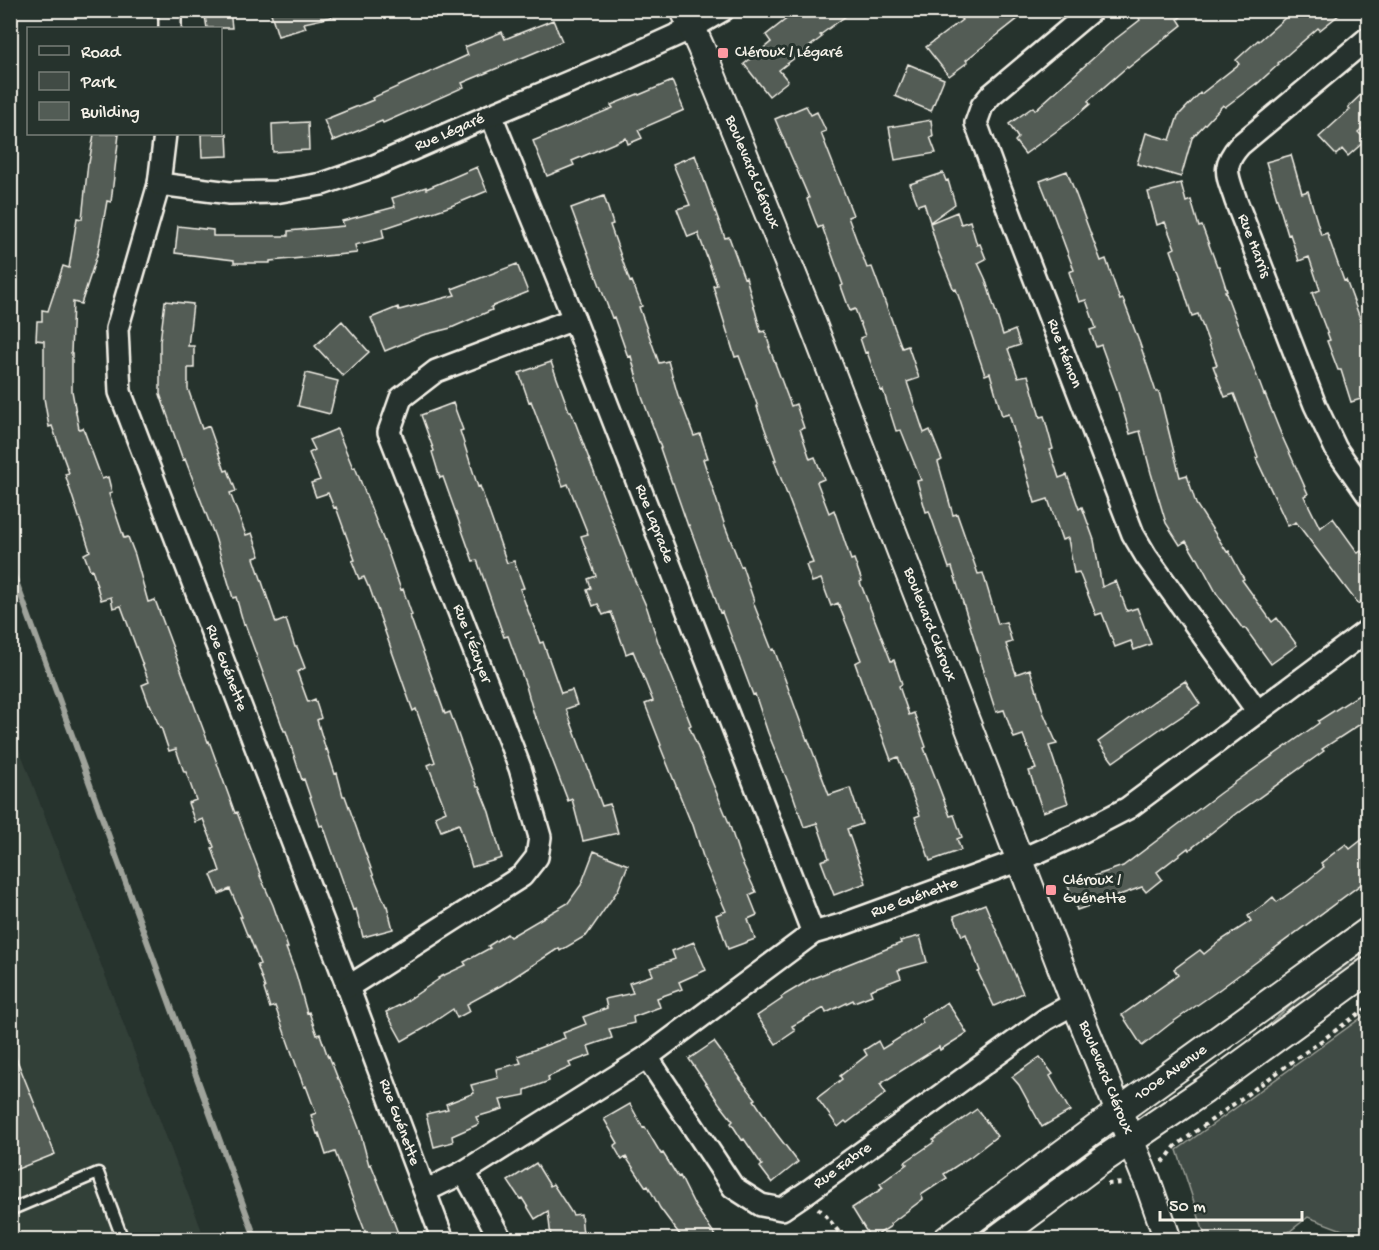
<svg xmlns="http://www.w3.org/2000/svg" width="1379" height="1250" font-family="'Gochi Hand',sans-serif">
<rect width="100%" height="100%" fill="#26332d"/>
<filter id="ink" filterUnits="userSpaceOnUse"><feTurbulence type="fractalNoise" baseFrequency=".0167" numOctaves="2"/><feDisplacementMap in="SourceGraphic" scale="12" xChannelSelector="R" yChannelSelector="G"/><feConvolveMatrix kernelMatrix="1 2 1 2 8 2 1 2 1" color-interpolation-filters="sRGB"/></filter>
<g filter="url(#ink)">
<path fill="#333f39" d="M10,727L22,756L205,1239H11Z"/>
<path fill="#414b45" stroke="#9a9e96" stroke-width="1.5" d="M1368,943V959L1259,1038L1257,1036L1320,978Z
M1368,1013V1238L1366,1239L1308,1217L1280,1239H1206L1177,1150Z"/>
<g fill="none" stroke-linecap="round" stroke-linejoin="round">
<path stroke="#9fa39b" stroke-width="6" d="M10,565L256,1240"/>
</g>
<path fill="#525c55" stroke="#f4f1e8" stroke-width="1.5" d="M204,10H230L232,28H207Z
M270,10H331L332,17L304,23L306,28L278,36Z
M798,10H854L820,35L822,37L779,70L788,81L769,96L744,64L771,42L766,35Z
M967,10H1029L966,60L968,62L949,76L926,47L962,20L959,17Z
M1148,10H1190L1178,19L1182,25L1128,68L1127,67L1088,101L1090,104L1069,122L1025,154L1015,141L1018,138L1009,124L1033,107L1035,110L1109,44L1140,20L1139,18Z
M1294,10H1345L1320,30L1318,28L1278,63L1279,64L1257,84V83L1225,107L1223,105L1192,138L1181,177L1137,164L1146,133L1170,140L1178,116L1200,93L1201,94L1239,64L1236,60L1258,40L1259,41Z
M553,20L562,41L462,83L464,87L383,123L382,121L333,141L324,120L373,100L372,98L468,55L465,47L502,32L505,39Z
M908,64L944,79L931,111L895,96Z
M672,81L684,110L638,130L642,138L628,144L626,138L572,161L574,165L547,176L533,141L613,108L611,105L638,94L639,95Z
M1368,88V123L1358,132L1366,140L1348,156L1342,149L1336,155L1319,137L1350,109L1348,107Z
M806,106L811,115L817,112L826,131L821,133L853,215L848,217L867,268L872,267L902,348L908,346L919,378L907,382L924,433L930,430L942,460L938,462L953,515L957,514L978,574L983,573L998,624L1006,622L1012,642L1006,644L1016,674L1030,669L1044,714L1057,744L1049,746L1068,803L1043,812L1029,771L1036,769L1023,735L1014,738L1004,710L996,712L983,672L984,671L952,567L949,568L929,511L926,512L917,481L921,480L901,430L896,431L883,390L881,391L867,352L865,353L860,338L865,336L855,309L850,311L841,286L843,285L822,226L818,228L807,199L809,198L775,119Z
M931,120L933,137H930L936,153L895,160L889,127Z
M308,122L309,150L273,152L272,124Z
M94,134H119L111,202L107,201L98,252L81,304L73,302L71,353H72V391L79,429L83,428L102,479L108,477L112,493L109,494L124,538L128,537L135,555L148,602L155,600L208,742L209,741L235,813L237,812L261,876H260L273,905L288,948H286L296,974L307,1013L309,1012L317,1035L320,1034L328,1057L329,1056L338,1079H339L349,1102L359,1128L369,1165L371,1164L389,1209L398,1233L380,1239H368L335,1152L326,1155L319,1133L317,1134L311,1115L316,1113L306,1086L304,1087L275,1006L270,1008L264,989L265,988L257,965L260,964L249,936L248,937L240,917H242L230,889L219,894L211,875L220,871L212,848L214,847L203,819L195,822L188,803L196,800L186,772H184L176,749L169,751L161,727L160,728L150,704H149L142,685L149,682L121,606L113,608L111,597L101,600L92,569L90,570L84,554L90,551L65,474L69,473L52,426L49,427L44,398V341L36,340L37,321H42V310L48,311L63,266L69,268L77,218L82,219L88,163H89Z
M201,134H227L228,156L202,157Z
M695,155L725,238L729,237L744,278L746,277L761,332L765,331L770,347H769L791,406L796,404L804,428L800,429L810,459L815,457L824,479L817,482L829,513L834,510L851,560L854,559L862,581L860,582L891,661L894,660L902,684L899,686L909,715L914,713L926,747L924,748L950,816L954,815L962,837L957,839L961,850L930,861L915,817L920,815L898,757L891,760L872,708H871L855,663L861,660L838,603L831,606L821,579L812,582L806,565L813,563L774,460H776L757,407H758L739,356L735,357L713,286L717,285L698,233L688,237L677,209L690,205L673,164Z
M1291,155L1302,193L1308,191L1321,235L1327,233L1344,281L1346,280L1368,340V397L1351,402L1341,370H1338L1327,341L1330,340L1312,293L1320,290L1309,257L1299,261L1290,234L1288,235L1266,162Z
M477,167L487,191L451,206L382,229L384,238L355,245L357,253L270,261V263H234V260L175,253L178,226L213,230V236H288V231L344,226L342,221L395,207L392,198L426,187V189Z
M1067,171L1101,261L1106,259L1120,300L1123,299L1140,344L1156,392H1159L1180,477L1187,475L1196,504L1227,552L1229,551L1244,579L1242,580L1272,622L1277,618L1297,645L1271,664L1245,628L1243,629L1217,594L1197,557L1196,558L1186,541L1180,545L1166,523L1151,473L1140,431L1130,434L1117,389L1101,345L1096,347L1090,330L1096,328L1086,300L1079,302L1069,272L1074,270L1052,211L1040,181Z
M943,173L946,181L948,180L955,204L930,222L924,203L918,205L910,184Z
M1181,183L1186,202L1191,200L1199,227L1202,226L1217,266H1219L1227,291H1225L1264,395L1265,394L1281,434L1308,494L1304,496L1320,528L1333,518L1358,553L1361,551L1368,561V596L1358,604L1296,522L1288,526L1256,458L1258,457L1234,394L1225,397L1213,366L1217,365L1198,314L1192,316L1180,278H1181L1171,250L1175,248L1165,222L1157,225L1148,192Z
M604,196L613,224L610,225L630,282L632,281L642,306L639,307L659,363L668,361L679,399H680L694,436L700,434L708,458L703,459L725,526L741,567L742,566L754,601L753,602L772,650L774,649L807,740L808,739L829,795L850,788L862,824L847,829L866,883L834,895L821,861L829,858L817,823L804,827L792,792L768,733L755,694L753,695L722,612L720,613L706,571L689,525L688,526L673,483H672L660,448H661L642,397L631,356L628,357L614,317L612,318L571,208Z
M957,212L961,224L970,221L977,245L980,244L986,259L978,263L985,278L1003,335L1015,330L1020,345L1008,349L1018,377L1028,375L1040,417L1044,416L1053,449L1050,450L1059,478L1067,475L1079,509L1082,507L1094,540L1102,587L1116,581L1127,611L1137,608L1151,644L1134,650L1131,641L1115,647L1102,613L1096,615L1079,572L1074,573L1068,538L1062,540L1048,499L1035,503L1009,414L1002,416L990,373L985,375L956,289L954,290L938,251L930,223Z
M517,264L528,292L491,307L492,310L451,328L423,335L385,351L371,318L398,307L399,310L455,295L452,289Z
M165,301L193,304L188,346H194V368H188V389L202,429L209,426L225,471L228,470L236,491L230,493L246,535L252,533L260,556L254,558L276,623L286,619L295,647H297L305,668L297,672L308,702L315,699L321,718L317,720L326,750L327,749L335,774L337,773L343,796H345L374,877L386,906H387L393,929L363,937L356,909L353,910L323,825L320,826L304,779L302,780L286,731H284L245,624L244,625L236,597L233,598L215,537L185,459L183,460L160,394V342Z
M342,321L369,352L343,376L315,346Z
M551,362L569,411H571L635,581L647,608L658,642L691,725L689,726L729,823L741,860L756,892L749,895L757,915L748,919L755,939L728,949L716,915L726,911L705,863L692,822L691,823L660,746L661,745L645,704L653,701L633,651L626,654L611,612L603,615L598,604L593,606L587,590L591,588L588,579L596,576L581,536L588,534L568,484L563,486L531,401L529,402L519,373Z
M306,373L338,381L330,414L298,406Z
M453,403L463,430L460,431L478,487L480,486L507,563L514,561L524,588L520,589L540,643L543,642L561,693L572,690L577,705L566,709L602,806L610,804L618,833L583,841L572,799L568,801L536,717L535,718L526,686L508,636L504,637L477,560L473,561L443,477L440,478L432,452L434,451L421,415Z
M337,429L353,468L355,467L387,549L401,590L403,589L412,615L410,616L445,714L450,712L477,787H479L489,812L502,858L472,867L459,824L441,831L435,816L446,811L428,765L435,762L416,709L413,711L369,586H368L364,577L359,579L352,561L355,560L336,507L334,508L328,493L316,497L311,483L320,480L309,453L315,450L310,440Z
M1185,681L1200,704L1164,728L1163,727L1113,762L1098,742L1154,701Z
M1368,689V719L1322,749L1324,751L1239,812H1238L1189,850L1188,848L1157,872L1162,879L1146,892L1142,887L1077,910L1068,885L1123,866L1220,793L1319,723L1318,721Z
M1368,835V879L1216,992L1170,1024L1142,1046L1122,1015L1178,975L1174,969L1200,950L1204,954L1220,941L1251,921L1248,916L1266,903L1273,897L1277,902L1307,881L1324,867L1321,863L1346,844L1350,849Z
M594,851L628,865L618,890L587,935L560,951L559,948L502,985L467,1004L470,1011L457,1018L453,1009L423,1029L402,1041L386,1012L402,1004L439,979L438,978L466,965L464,962L490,948L488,946L507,934L510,937L568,903L581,885Z
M985,904L1023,993L994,1006L978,972L980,971L966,934L962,936L954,916Z
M920,936L927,962L898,970L901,978L870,990L872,995L854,1002L853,1000L826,1013L824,1008L792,1026L795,1031L776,1044L757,1016L782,999L781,997L811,979L901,943L900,941Z
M694,942L706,970L679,982L682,989L657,998L660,1007L633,1017L634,1023L609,1029L612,1038L588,1046L591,1055L569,1063L571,1067L548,1077L549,1081L525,1090V1095L500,1100L503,1109L476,1117L479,1124L452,1136L453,1142L434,1147L426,1114L448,1109L446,1104L474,1093L471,1085L498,1078L496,1069L521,1063L518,1056L565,1038L563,1033L586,1024L583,1017L607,1008L605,999L633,993L629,983L653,975L650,968L675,959L672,951Z
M947,1002L967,1033L940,1050L939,1047L880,1084L886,1093L847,1123L845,1121L838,1127L817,1098L842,1079L840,1076L867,1055L864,1050L878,1041L882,1049L923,1023L921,1019Z
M714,1042L741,1079H740L756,1099L754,1100L775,1132L798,1162L772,1183L760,1167L762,1165L744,1139L742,1140L731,1123L733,1121L719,1103L689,1059Z
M10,1043L55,1154L10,1172Z
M1040,1057L1053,1074L1050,1076L1070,1111L1042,1127L1019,1085L1012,1077Z
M630,1104L643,1128L645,1127L661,1154L663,1153L678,1177L680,1176L695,1206L718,1239H683L660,1208L648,1186L646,1187L626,1157L622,1160L614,1146L618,1143L604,1119Z
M977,1109L997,1136L970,1157L944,1174L947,1178L921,1195L923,1199L890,1224L891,1226L871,1239L852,1208L883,1188L880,1184L907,1164L905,1162L934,1142L933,1140Z
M536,1163L550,1186L553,1184L573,1215L581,1214L583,1235L551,1238L548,1211L535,1219L522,1198L520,1199L508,1181Z"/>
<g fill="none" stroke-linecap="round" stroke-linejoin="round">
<defs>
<path id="service" d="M10,1210L98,1173L123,1240"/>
<g id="minor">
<path id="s1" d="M1092,10L991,95L982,106L976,123L997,180L1133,534L1146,556L1258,712"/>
<path d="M170,28V10"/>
<path id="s2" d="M1368,38L1240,145C1220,167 1228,176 1236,201L1315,405L1336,449L1368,495"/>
<path id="s3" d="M491,115L574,319L813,933"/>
<path id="s4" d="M165,134L159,184L117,329L120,392L348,987L443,1240"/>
<path id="s5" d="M159,184L230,193L275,192L322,184L372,167L491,115L619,61L692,28L723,10"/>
<path d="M348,987L522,876L537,857L540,837L520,768L389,432L401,398L436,371L574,319"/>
<path id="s6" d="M647,1057L733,1187L761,1205L782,1209L810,1190L1046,1019L1075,1003"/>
<path d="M464,1172L501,1240"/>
<path id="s7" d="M425,1191L464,1172L647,1057L813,933L841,925L1020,860L1074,836L1128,808L1368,630"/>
</g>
<g id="tertiary">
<path id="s8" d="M684,10L701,48L809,314L1075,1003L1144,1174L1147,1180L1168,1240"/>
<path id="s9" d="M946,1240L1119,1111L1368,931"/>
<path d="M995,1240L1098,1163L1205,1090L1368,971"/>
</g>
</defs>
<use href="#service" stroke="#f4f1e8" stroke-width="15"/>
<use href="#minor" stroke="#f4f1e8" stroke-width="26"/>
<use href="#tertiary" stroke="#f4f1e8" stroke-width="30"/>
<path stroke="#f4f1e8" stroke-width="4" stroke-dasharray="4.5 4.5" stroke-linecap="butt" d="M1162,1162C1169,1158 1171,1150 1177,1145L1368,1007
M1107,1184L1124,1183
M818,1208L827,1217L845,1240"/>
<use href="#service" stroke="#26332d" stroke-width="10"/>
<use href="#minor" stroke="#26332d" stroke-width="21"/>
<use href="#tertiary" stroke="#26332d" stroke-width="26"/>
</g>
</g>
<g fill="#ff9aa2" stroke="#26332d" stroke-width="2">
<rect x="717" y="47" width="12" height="12" rx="3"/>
<rect x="1045" y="884" width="12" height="12" rx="3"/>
</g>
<g text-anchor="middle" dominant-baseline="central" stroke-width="6" stroke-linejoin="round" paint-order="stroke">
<g font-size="16" fill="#f4f1e8" stroke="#26332d" text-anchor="start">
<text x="735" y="53">Cléroux / Légaré</text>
<text x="1063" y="881">Cléroux /<tspan x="1063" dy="18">Guénette</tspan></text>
</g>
<g font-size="16" fill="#f4f1e8" stroke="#26332d">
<text stroke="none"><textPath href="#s5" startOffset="302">Rue Légaré</textPath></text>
<text stroke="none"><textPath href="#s8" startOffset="176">Boulevard Cléroux</textPath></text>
<text stroke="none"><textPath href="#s2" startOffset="276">Rue Harris</textPath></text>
<text stroke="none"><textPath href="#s1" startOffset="411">Rue Hémon</textPath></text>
<text stroke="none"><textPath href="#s3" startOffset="440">Rue Laprade</textPath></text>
<text stroke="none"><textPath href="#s8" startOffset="662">Boulevard Cléroux</textPath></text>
<text transform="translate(471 644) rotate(69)">Rue L'Écuyer</text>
<text stroke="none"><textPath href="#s4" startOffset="560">Rue Guénette</textPath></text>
<text stroke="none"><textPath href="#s7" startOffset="574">Rue Guénette</textPath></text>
<text stroke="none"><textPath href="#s9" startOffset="280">100e Avenue</textPath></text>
<text stroke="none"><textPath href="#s8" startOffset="1148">Boulevard Cléroux</textPath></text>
<text stroke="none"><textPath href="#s4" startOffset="1046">Rue Guénette</textPath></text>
<text stroke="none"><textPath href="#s6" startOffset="285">Rue Fabre</textPath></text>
</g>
</g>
<rect width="1379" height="1250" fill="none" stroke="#26332d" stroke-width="36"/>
<rect x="18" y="18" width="1343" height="1214" fill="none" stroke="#f4f1e8" stroke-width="2" filter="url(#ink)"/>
<rect x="27" y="27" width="195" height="108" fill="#26332d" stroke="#787f78" stroke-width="1.5"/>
<rect x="39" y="46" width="30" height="9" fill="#26332d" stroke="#787f78" stroke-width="1.5"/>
<text x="81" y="57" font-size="18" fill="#f4f1e8">Road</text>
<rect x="39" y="72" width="30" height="18" fill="#414b45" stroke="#787f78" stroke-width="1.5"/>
<text x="81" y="87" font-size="18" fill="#f4f1e8">Park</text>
<rect x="39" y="102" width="30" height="18" fill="#525c55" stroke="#787f78" stroke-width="1.5"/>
<text x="81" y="117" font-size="18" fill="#f4f1e8">Building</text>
<path d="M1160 1211v9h142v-9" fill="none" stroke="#f4f1e8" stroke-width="3"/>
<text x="1169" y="1211" font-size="18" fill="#f4f1e8" stroke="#26332d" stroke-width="4.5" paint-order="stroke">50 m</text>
</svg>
